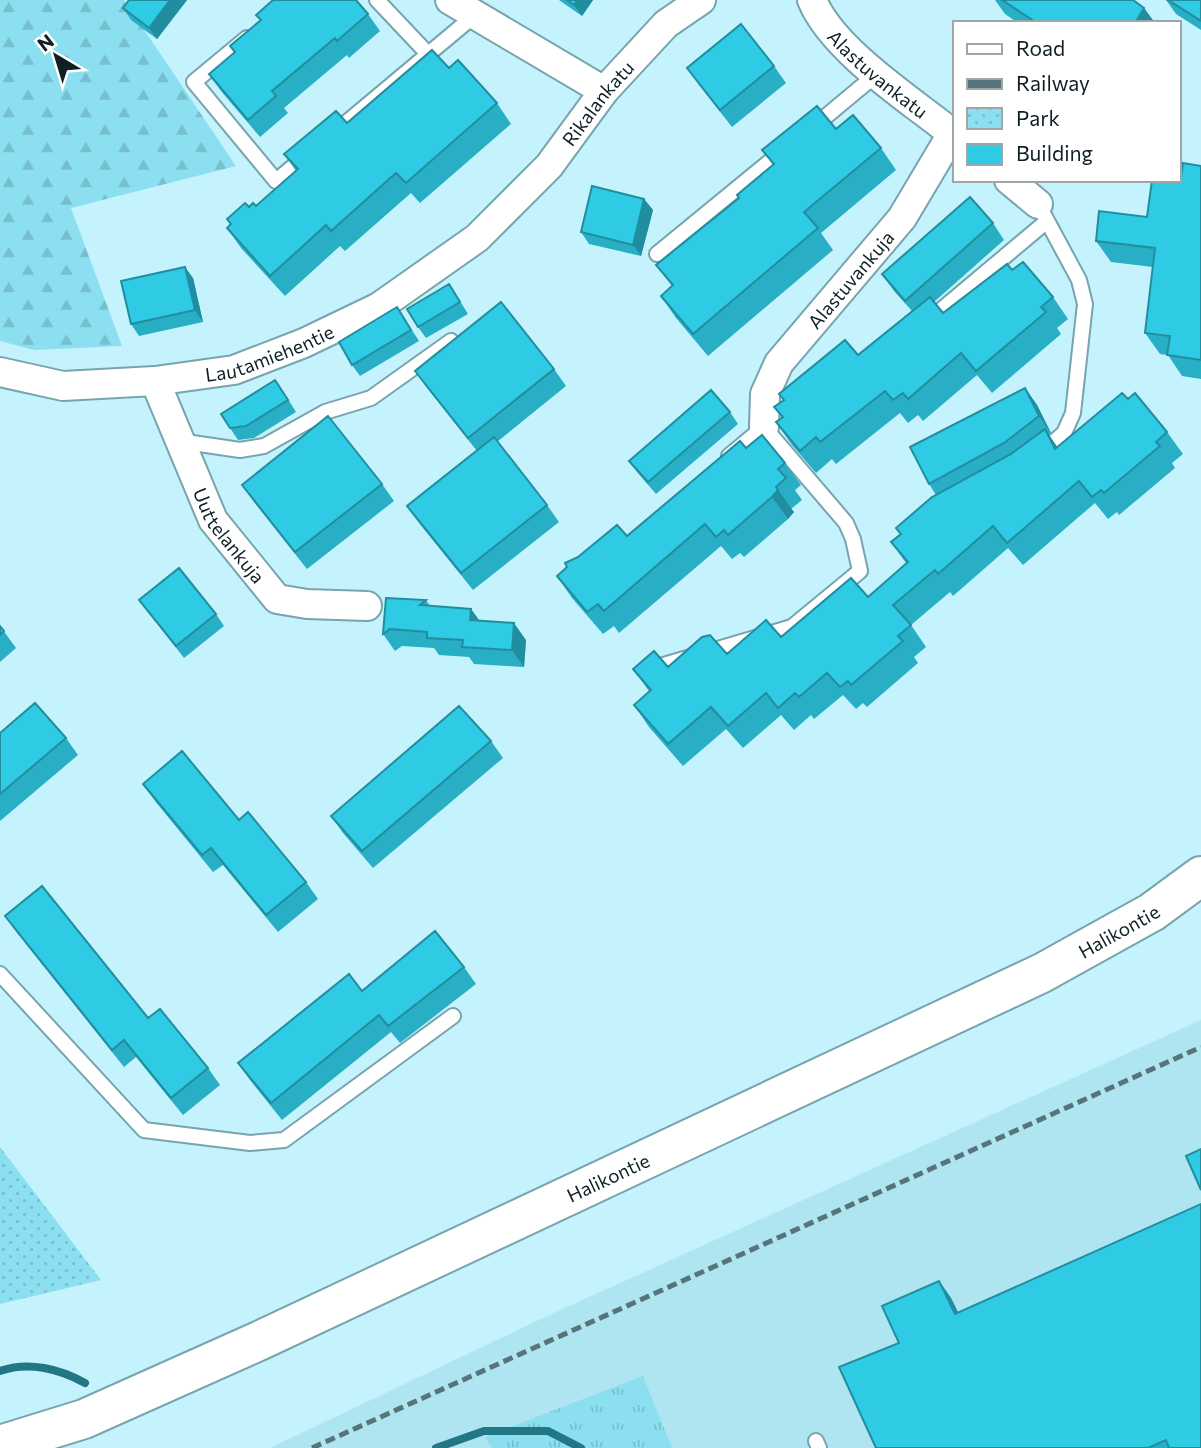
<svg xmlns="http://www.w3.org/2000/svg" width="1201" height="1448" font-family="Commissioner,sans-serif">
<defs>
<pattern id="grass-tufts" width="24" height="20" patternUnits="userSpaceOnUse" patternTransform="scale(1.75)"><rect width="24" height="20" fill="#8bdff0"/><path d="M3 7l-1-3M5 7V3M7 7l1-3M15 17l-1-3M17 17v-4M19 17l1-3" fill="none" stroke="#77bfce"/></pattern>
<pattern id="forest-firs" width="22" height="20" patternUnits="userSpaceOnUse" patternTransform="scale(1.75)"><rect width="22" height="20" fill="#8bdff0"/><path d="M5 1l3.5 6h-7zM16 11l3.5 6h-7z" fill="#77bfce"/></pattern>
<pattern id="park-dots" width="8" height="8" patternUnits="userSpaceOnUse" patternTransform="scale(1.75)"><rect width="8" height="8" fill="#8bdff0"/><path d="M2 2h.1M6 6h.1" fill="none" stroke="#77bfce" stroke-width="1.8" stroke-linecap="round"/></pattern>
</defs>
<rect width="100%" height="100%" fill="#c5f3fd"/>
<path fill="#aee5f0" d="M1201,1020V1448H270L545,1317Z"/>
<path fill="url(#grass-tufts)" d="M643,1376L672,1448H492L485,1437Z"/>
<path fill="url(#forest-firs)" d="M0,0H124L236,166L71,208L122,346L34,350L0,341Z"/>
<path fill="url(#park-dots)" d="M0,1147L101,1280L0,1304Z"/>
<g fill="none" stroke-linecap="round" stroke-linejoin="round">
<path stroke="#217785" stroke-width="8" d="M0,1371C29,1361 60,1369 85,1383
M436,1448L484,1431H548L581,1448"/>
<defs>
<path id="lane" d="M377,0L428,54
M247,38L194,82L276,181L307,155
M812,128L878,73
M334,133L475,15
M1038,204L1079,280L1085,304L1073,413L1064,433L1040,454
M657,254L785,149
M928,321L1047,221
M179,441L240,450L264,446L325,412L371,398L451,341
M657,667L792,627L860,571L853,539L846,523L764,427L729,456
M0,974L144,1130L250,1143L284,1140L453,1016
M816,1441L819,1448"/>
<g id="street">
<path d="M450,0L604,91"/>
<path id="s1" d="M812,0C833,51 911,100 954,135"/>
<path d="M1009,180L1038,204"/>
<path id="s2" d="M0,372L63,386L155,381L234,370L304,343L379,307L477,238L549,166L604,91L666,24L701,0"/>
<path id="s3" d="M155,381L213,520L277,599L307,604L367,606"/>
<path id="s4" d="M764,427L765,394L779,363L902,218L952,134"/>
</g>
<g id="secondary">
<path id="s5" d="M0,1445L84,1419L261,1340L1042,973L1152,912L1201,876"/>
</g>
</defs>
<use href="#lane" stroke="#77a4ad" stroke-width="18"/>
<use href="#street" stroke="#77a4ad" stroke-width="32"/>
<use href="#secondary" stroke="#77a4ad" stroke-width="42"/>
<use href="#lane" stroke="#fff" stroke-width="14"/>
<use href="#street" stroke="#fff" stroke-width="28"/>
<use href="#secondary" stroke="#fff" stroke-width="38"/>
<path stroke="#57747b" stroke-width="5" stroke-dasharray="10 5" stroke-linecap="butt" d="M312,1448L1201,1047"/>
</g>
<path fill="#28afc5" d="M129,0H187L157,39L131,20L123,8Z
M559,0H593L582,16Z
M995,0H1133L1144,8L1155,23H1018L1005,14Z
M1166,0H1201V30L1176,14Z
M368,14L380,31L349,58L347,55L284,108L288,113L260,137L221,91L209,74L235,52L230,46Z
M774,66L786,83L732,127L699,85L687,68Z
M449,68L497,103L511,124L420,203L411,193L345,251L340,246L285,296L241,248L227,228L230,224L227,219L249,207L256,206L296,171L284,154L347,123Z
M836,129L881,148L896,170L821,233L833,250L708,356L676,318L661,296L672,286L656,265L739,198L773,165L762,150Z
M1201,166V379L1182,376L1168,355L1160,354L1145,333L1153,267L1111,262L1096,241L1147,217L1181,177Z
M644,199L653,210L641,256L589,244L581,232Z
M993,223L1004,240L934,302L943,313L1012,270L1053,297L1068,319L1057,328L1061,334L992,393L977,375L923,421L918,415L908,423L900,413L836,464L832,459L816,473L792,445L776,422L782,418L774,407L783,400L779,394L858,355L912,311L894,291L882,274Z
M193,278L203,322L139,336L131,324Z
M457,296L468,314L426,338L418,327Z
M397,307L419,341L360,376L352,365Z
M554,369L566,386L497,442L547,505L559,522L473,590L419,523L407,506L477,451L427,388L415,371Z
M1025,388L1037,405L1051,433L1049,435L1057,447L1128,399L1167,432L1183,454L1172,463L1175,468L1119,515L1117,512L1108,519L1095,503L1023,565L1008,548L953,596L950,592L911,625L926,647L914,657L918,663L867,707L863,703L856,709L843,695L814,719L811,715L794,730L781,715L743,748L726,729L683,766L649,727L634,705L649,691L633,669L668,667L727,654L781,637L868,597L906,563L891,542L901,534L896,528L936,495L929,484Z
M283,391L296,412L254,438L238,440L230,428Z
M730,412L738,424L656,494L637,472L629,461Z
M746,448L785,463L801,485L795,490L802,500L791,509L794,512L788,519L744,557L740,553L732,559L721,546L619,633L614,626L603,634L572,598L557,576L627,536Z
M382,484L394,501L307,569L254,502L242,485Z
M139,600L216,614L224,626L184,658Z
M426,600L430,606L471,609L479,620L526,640L524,667L474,664L469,657L439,655L434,648L402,646L395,651L383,634Z
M0,626L16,648L0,662Z
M0,733L66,738L78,755L0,821Z
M491,741L503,758L373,868L343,833L331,816Z
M143,784L239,820L306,882L318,899L278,932L223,865L213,872L155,801Z
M5,916L148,1018L208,1068L220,1085L183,1115L136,1057L124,1067L17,933Z
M464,967L476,984L400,1043L391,1032L282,1120L250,1080L238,1063L362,991Z
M939,1281L951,1298L958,1312L1201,1448H876L899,1343Z"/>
<path fill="#218ea0" d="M170,0H187L157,39L149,28Z
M577,0H593L582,16L574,5Z
M1144,8L1155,23H1135Z
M644,199L653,210L641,256L633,245Z
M185,267L193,278L203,322L195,310Z
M1025,388L1037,405L1051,433L1039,416Z
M1045,429L1060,451L1055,449Z
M778,490L794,512L788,519L772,497Z
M471,609L483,626L470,620Z
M514,623L526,640L524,667L512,650Z
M939,1281L951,1298L967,1331L955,1314Z"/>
<path fill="#2fcbe5" stroke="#218ea0" stroke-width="2" d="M129,0H170L149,28L123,8Z
M273,0H356L368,14L337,41L335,38L272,91L276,96L248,120L209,74L235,52L230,46L261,20L256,15Z
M567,0H577L574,5Z
M1002,0H1133L1144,8L1135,23H1037Z
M1168,0H1201V21Z
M741,24L774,66L720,110L687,68Z
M432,50L449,68L458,60L497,103L406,183L396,173L331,231L326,225L270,276L227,228L231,224L227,219L245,203L249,207L253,203L256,206L298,169L284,154L336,111L347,123Z
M817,106L836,129L853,115L881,148L804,212L818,228L693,334L661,296L673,285L656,265L739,198L737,195L774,164L762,150Z
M1183,163L1201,166V360L1167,355L1170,336L1145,333L1155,248L1096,241L1099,211L1147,217L1152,180H1178V177H1181Z
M592,186L644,199L633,245L581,232Z
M970,197L993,223L905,301L882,274Z
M1023,262L1053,297L1041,307L1046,312L976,371L961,353L908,399L903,393L893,400L885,391L820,442L816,437L800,451L776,422L783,417L774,407L784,400L779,394L845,340L858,355L930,297L943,313L1007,264L1012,270Z
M185,267L195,310L131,324L121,281Z
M449,284L460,302L418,327L407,309Z
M501,302L554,369L468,438L415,371Z
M397,307L411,330L352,365L339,342Z
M275,380L288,400L246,426L230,428L221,414Z
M1025,388L1039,416L1004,443L929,484L910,447Z
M711,390L730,412L648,482L629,461Z
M1122,393L1128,399L1135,393L1167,432L1156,442L1160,446L1104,493L1101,490L1092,497L1079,481L1007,543L993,526L938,574L935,570L893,605L911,625L898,636L903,641L851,685L848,681L840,687L827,673L799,697L795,693L778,708L766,693L728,726L711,707L668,744L634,705L651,690L633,669L654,651L668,667L702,637L710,635L727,654L766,620L781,637L851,578L868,597L908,562L891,542L901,534L896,528L932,497L1011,454L1045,429L1055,449Z
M328,416L382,484L295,552L242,485Z
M762,435L785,463L778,469L786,478L776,487L778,490L772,497L728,535L724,530L716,537L705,524L604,611L598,604L587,612L557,576L567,567L565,563L578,557L617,525L627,536L740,441L746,448Z
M494,437L547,505L461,573L407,506Z
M179,568L216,614L176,646L139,600Z
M386,598L426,600L420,605L471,609L470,620L514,623L512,650L462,647L463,640L427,638V632L390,629L383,634Z
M0,626L4,631L0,635Z
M35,703L66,738L0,794V733Z
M459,706L491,741L362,851L331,816Z
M182,751L239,820L248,812L306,882L266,915L211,848L202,855L143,784Z
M42,886L148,1018L160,1009L208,1068L171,1098L124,1040L112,1050L5,916Z
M435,931L464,967L388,1026L379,1015L271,1103L238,1063L349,974L362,991Z
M1201,1149V1190L1186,1156Z
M1201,1204V1448H1169L1166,1440L1148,1448H876L839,1367L899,1343L882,1306L939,1281L955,1314Z"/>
<g text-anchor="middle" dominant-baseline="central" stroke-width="5" stroke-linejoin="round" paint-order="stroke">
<g font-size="19" fill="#0e2024" stroke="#fff">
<text stroke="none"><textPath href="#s1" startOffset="100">Alastuvankatu</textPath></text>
<text stroke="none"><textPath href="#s2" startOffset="696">Rikalankatu</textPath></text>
<text stroke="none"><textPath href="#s4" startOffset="177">Alastuvankuja</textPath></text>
<text stroke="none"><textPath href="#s2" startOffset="275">Lautamiehentie</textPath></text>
<text stroke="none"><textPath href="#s3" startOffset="172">Uuttelankuja</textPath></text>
<text stroke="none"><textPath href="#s5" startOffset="1232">Halikontie</textPath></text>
<text stroke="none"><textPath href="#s5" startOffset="665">Halikontie</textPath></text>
</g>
</g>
<rect x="953" y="21" width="228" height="161" fill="#ffffff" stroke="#9fa6a7" stroke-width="2"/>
<rect x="967" y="44" width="35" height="10" fill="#ffffff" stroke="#9fa6a7" stroke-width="2"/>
<text x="1016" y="56" font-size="21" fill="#0e2024">Road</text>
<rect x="967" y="79" width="35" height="10" fill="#57747b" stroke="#9fa6a7" stroke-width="2"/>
<text x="1016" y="91" font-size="21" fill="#0e2024">Railway</text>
<rect x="967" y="108" width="35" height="21" fill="url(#park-dots)" stroke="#9fa6a7" stroke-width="2"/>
<text x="1016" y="126" font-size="21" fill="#0e2024">Park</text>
<rect x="967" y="144" width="35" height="21" fill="#2fcbe5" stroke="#9fa6a7" stroke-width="2"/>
<text x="1016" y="161" font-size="21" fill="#0e2024">Building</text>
<g transform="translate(56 56) rotate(322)" stroke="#ffffff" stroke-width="5" paint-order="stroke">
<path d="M0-5L12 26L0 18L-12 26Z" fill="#0e2024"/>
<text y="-10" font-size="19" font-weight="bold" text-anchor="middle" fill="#0e2024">N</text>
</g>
</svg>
